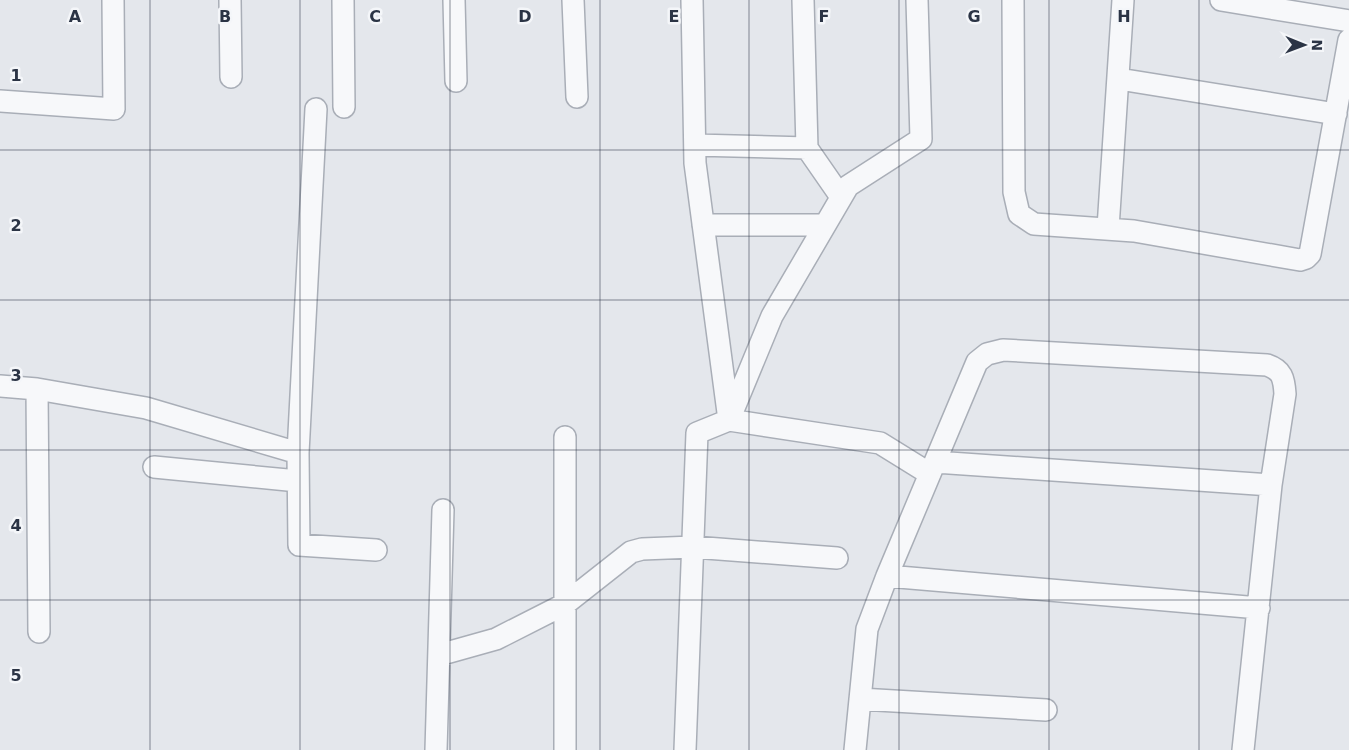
<svg xmlns="http://www.w3.org/2000/svg" width="1349" height="750" font-family="'DejaVu Sans',sans-serif">
<rect width="100%" height="100%" fill="#e4e7ec"/>
<g fill="none" stroke-linecap="round" stroke-linejoin="round">
<defs>
<path id="minor" d="M230,0L231,77
M343,0L344,107
M454,0L456,81
M573,0L577,97
M692,0L695,163L729,420L880,443L930,474
M803,0L807,148L841,197
M1013,0L1014,192L1019,214L1034,224L1134,231L1300,260L1306,258L1310,254L1349,40
M1221,0L1349,21
M1119,79L1336,114
M0,101L114,109L113,0
M695,145L807,148
M703,225H825
M1108,228L1123,0
M0,386L37,389L39,632
M37,389L146,408L298,453L316,109
M298,453L299,545L376,550
M935,462L1271,485
M154,467L298,481
M887,576L1259,608
M439,655L496,639L565,604L631,552L642,549L693,547L837,558
M860,699L1046,710
M436,750L443,510
M565,750V437
M685,750L697,433L729,420L772,316L848,186L921,139L917,0
M855,750L867,629L887,576L977,362L987,354L1003,350L1267,365C1282,370 1284,378 1285,394L1271,485L1243,750"/>
</defs>
<use href="#minor" stroke="#a9aeb7" stroke-width="24"/>
<use href="#minor" stroke="#f7f8fa" stroke-width="21"/>
</g>
<path fill="none" stroke="#2b3445" stroke-width="1" stroke-opacity="0.55" d="M150,0V750M300,0V750M450,0V750M600,0V750M749,0V750M899,0V750M1049,0V750M1199,0V750M0,150H1349M0,300H1349M0,450H1349M0,600H1349"/>
<g font-size="16" text-anchor="middle" font-weight="bold" fill="#2b3445" stroke="#f4f6f9" stroke-width="5" stroke-linejoin="round" paint-order="stroke">
<text x="75" y="22">A</text>
<text x="225" y="22">B</text>
<text x="375" y="22">C</text>
<text x="525" y="22">D</text>
<text x="674" y="22">E</text>
<text x="824" y="22">F</text>
<text x="974" y="22">G</text>
<text x="1124" y="22">H</text>
<text x="16" y="81">1</text>
<text x="16" y="231">2</text>
<text x="16" y="381">3</text>
<text x="16" y="531">4</text>
<text x="16" y="681">5</text>
</g>
<g transform="translate(1304 45) rotate(91)" stroke="#f4f6f9" stroke-width="4" paint-order="stroke">
<path d="M0-4L9 19L0 12L-9 19Z" fill="#2b3445"/>
<text y="-8" font-size="14" font-weight="bold" text-anchor="middle" fill="#2b3445">N</text>
</g>
</svg>
